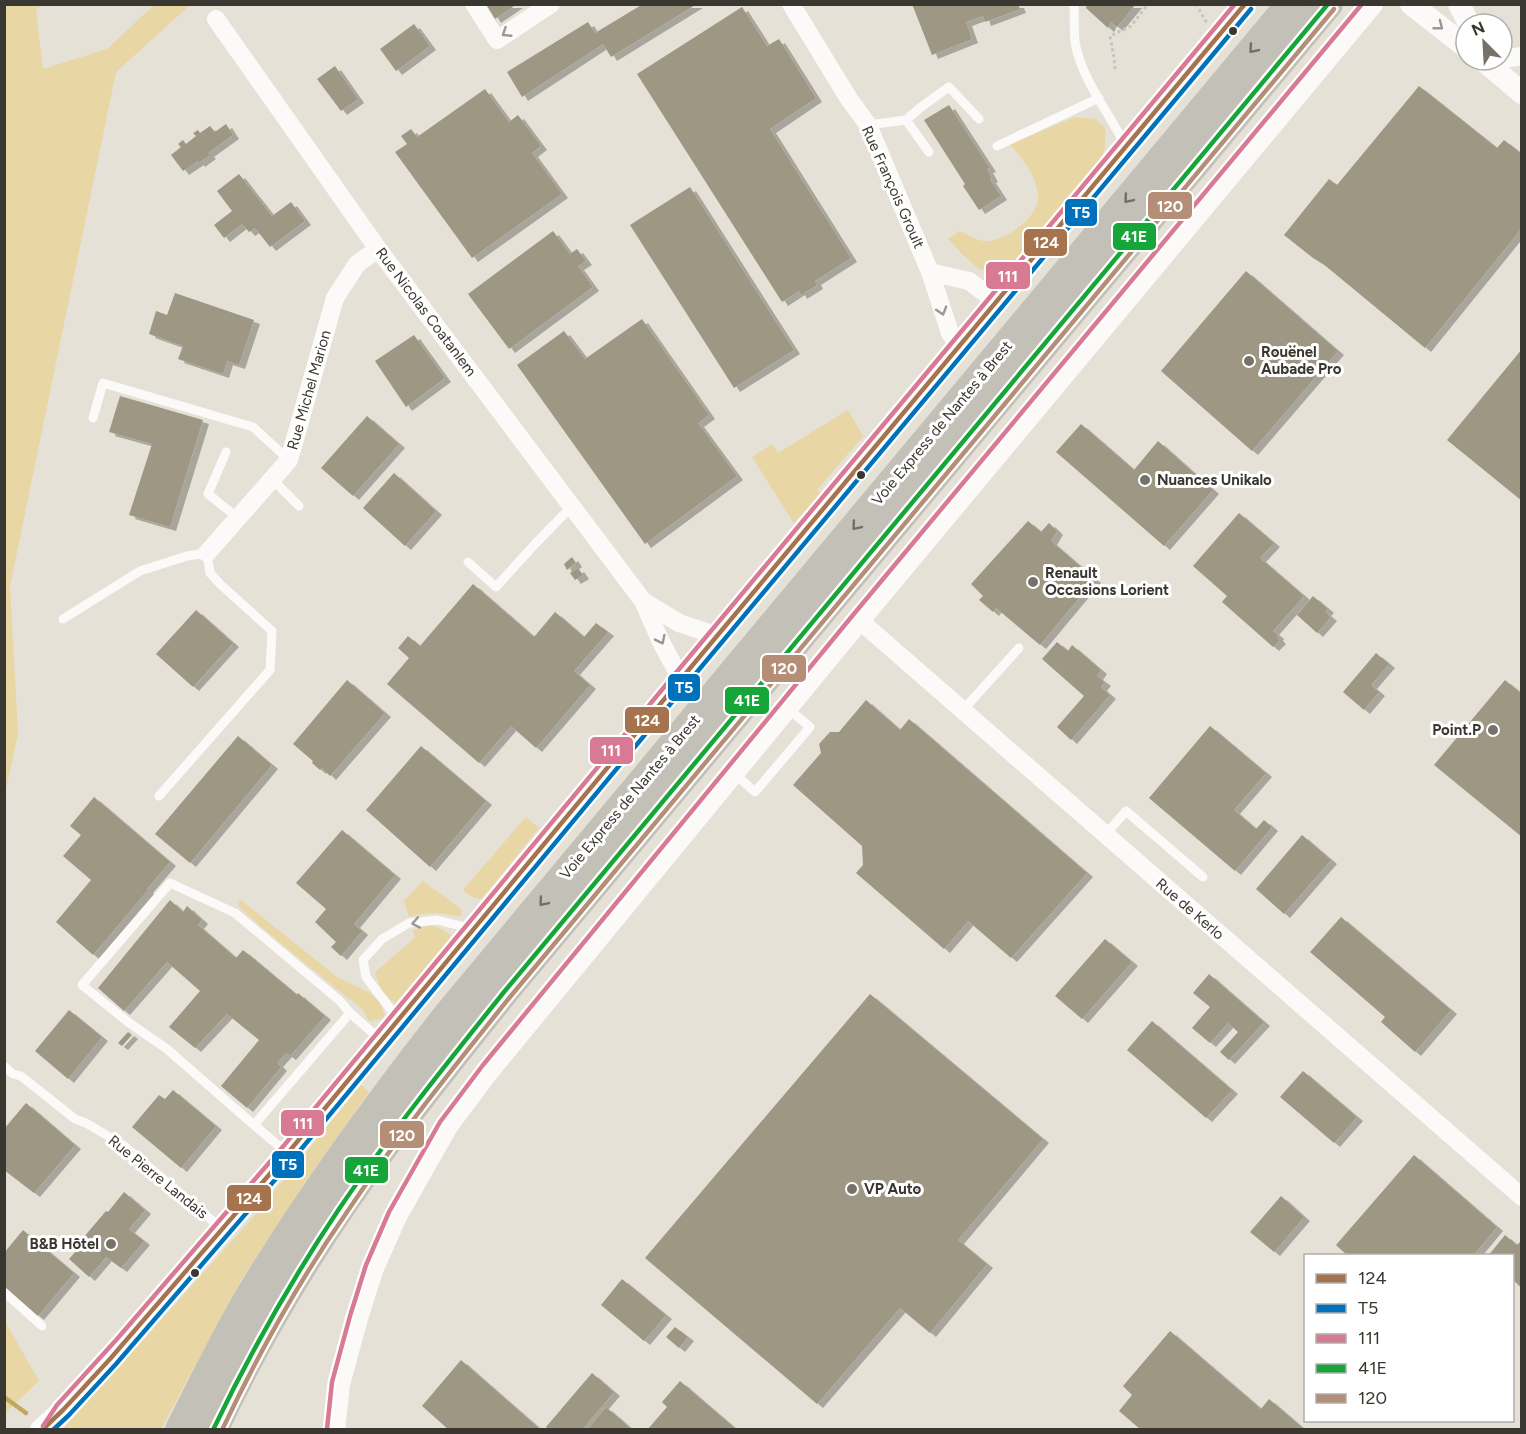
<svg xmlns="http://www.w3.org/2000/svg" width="1526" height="1434" font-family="Figtree,sans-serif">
<defs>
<filter id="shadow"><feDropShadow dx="6" dy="4" stdDeviation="0" flood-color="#0004"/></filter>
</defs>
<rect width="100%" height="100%" fill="#e5e1d6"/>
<path fill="#e8d6a4" d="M5,4L41,5L36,11L43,69L107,49L154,5H190L116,72L10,586L18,734L5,794Z
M1075,117L1095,119L1105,128V149L1101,158L1016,264L998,270L979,269L963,255L948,239L959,231C967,234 977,241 985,241C1004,242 1039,217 1038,197C1037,175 1023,160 1010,144Z
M848,410L863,436L817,490L821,493L794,523L752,457L772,444L778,453Z
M526,817L539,828L485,895L481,899L472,897L463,890Z
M423,881L461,909L462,915C454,917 447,914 438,913C428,913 419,914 409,917L404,901Z
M241,900L337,977L370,993L380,1003L385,1016L379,1020L369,1021L363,1010L279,942L239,907L238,904Z
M431,925L443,930L451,935L449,940L396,1003C384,997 378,984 375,972L415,938L413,930Z
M361,1085L369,1092L304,1184L243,1277L161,1429L62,1430L249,1222Z
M5,1321L39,1381L5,1413H4Z"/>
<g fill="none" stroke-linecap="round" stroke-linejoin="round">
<path stroke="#c0a85e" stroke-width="4.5" d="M4,1397L26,1413"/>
</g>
<path fill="#9d9783" filter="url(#shadow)" d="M486,4H517L495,19Z
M643,4H697L611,57L603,44L522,97L507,72L588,22L595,33Z
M912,4H1018L1020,9L985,22L983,16L966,22L972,39L932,55Z
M1087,4H1136L1117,27L1111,22L1108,28L1086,8Z
M742,7L767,46L779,39L816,98L770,129L851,258L815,281L817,285L801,295L799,291L782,302L637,74Z
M414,24L430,46L396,71L380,49Z
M335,66L358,99L341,111L317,79Z
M1419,86L1497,148L1504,140L1522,154V228L1425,348L1322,263L1313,258L1284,235L1329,179L1337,185Z
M485,89L509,122L518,115L541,146L532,153L562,194L472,258L395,152L407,144L401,136L411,129L417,137Z
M949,105L990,168L987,169L992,178L990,179L1001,196L979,210L963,186L965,184L924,120Z
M226,124L233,135L208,153L210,155L199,163L198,161L183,171L171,155L181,147L178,144L183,140L186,144L196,136L193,133L198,130L200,133L210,126L215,132Z
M239,174L272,216L291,202L305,221L270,247L255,228L249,232L242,224L224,238L214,225L232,211L217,191Z
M690,187L794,350L734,388L630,225Z
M553,231L570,254L577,249L586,261L578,266L593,287L509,349L468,294Z
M1246,271L1338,351L1252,451L1161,371Z
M175,293L254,320L239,365L227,361L223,374L178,359L183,346L149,334L156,311L167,315Z
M642,319L709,415L698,423L737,476L645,544L517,365L564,331L585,359Z
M414,335L445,378L406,407L375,361Z
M1522,349V501L1447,440Z
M120,396L203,420L170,527L129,515L152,444L109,432Z
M367,416L399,444L353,496L321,468Z
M1081,424L1134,470L1158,441L1213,490L1164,546L1056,452Z
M394,473L436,511L405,546L363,508Z
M1239,513L1274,543L1260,558L1304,596L1273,631L1278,635L1277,637L1280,640L1273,647L1222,602L1227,596L1193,566Z
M1028,521L1041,532L1049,523L1057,531L1051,541L1095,579L1040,645L996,608L993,612L979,600L983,596L971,584Z
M572,557L576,563L567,570L564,564Z
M578,568L583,575L575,580L570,573Z
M473,584L534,637L555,612L584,637L596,623L608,632L574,671L590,685L536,748L511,726L479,763L387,684L409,658L398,648L408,636L420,646Z
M1313,596L1328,609L1325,612L1331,617L1317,633L1297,615Z
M196,610L233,643L193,687L156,654Z
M1057,642L1068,651L1072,645L1101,670L1097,676L1105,682L1101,687L1110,695L1071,740L1057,727L1084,696L1042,659Z
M1376,653L1389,664L1371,685L1379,692L1364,710L1343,692Z
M347,680L385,713L330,776L322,768L320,770L312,763L313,761L293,744Z
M1505,680L1522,694V837L1434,765Z
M866,700L900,730L909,719L1087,873L1011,958L968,921L944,949L856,873L863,865L862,846L793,785L821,753L819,744L830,732H839Z
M1210,726L1266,773L1234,810L1256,829L1264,820L1272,827L1235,871L1149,798Z
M238,736L272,765L190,863L155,834Z
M421,746L486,801L430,867L366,810Z
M94,797L170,862L147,889L148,890L93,955L56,922L91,880L63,856L81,835L70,826Z
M342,830L395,875L354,924L362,931L341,956L331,947L336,942L315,922L326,909L296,883Z
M1302,835L1331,860L1284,914L1256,889Z
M170,900L183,912L187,906L202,920L198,925L236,958L243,950L297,995L298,993L325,1016L290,1056L286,1053L277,1063L281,1067L247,1108L221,1086L259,1040L227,1014L195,1048L169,1027L200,991L167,962L124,1011L98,988Z
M1341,917L1451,1010L1415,1052L1381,1022L1385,1017L1310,952Z
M1105,939L1132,962L1082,1019L1055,996Z
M1209,974L1264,1022L1229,1060L1220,1052L1238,1032L1228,1023L1210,1043L1192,1028L1210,1007L1193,993Z
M870,994L1043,1139L958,1240L987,1264L930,1333L900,1308L817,1404L645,1258Z
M69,1010L102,1037L68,1079L35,1051Z
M1152,1021L1232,1090L1206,1118L1127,1050Z
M128,1032L132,1035L122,1046L118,1043Z
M1303,1071L1357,1117L1334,1143L1280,1097Z
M173,1090L216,1126L181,1168L132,1127L159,1095L165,1099Z
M26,1103L75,1145L34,1193L4,1170V1129Z
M1414,1155L1497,1227L1473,1256H1348L1336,1245Z
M124,1192L145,1210L129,1229L144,1241L121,1268L106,1257L89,1277L69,1259L86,1240L83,1238L106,1211L108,1212Z
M1281,1196L1304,1217L1274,1252L1250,1232Z
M23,1230L74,1273L38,1316L4,1287V1253Z
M1505,1235L1517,1245L1522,1240V1288L1514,1281L1512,1282V1256H1488Z
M622,1279L666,1315L644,1341L601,1305Z
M675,1327L688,1337L679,1348L666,1337Z
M1170,1331L1261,1409L1269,1399L1305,1430H1141L1119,1411L1132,1395L1123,1386Z
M461,1360L541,1430H449L422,1406Z
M592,1373L614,1392L582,1430H549L546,1427Z
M680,1381L688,1388L737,1430H647L667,1407L662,1402Z
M606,1407L620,1419L632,1430H587Z"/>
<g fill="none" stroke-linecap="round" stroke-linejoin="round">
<path stroke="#c5c4c0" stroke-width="3" stroke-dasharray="3 3" stroke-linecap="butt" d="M1184,4V6
M1196,4L1207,23
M1115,69L1114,58L1110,36L1131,26L1148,4"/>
<path stroke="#fbfaf9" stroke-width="9" d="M1074,4C1075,18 1073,34 1076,47C1083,81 1110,114 1125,145
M906,120L921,107L949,87L979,119
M868,125L906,120L929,152
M997,146L1099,98
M93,418L103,383L253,427L289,460
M226,452L208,494L238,518
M272,479L299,506
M468,562L496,587L536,543L572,506
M63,619L140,571L187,556L207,553L210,573L220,584L272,631L270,670L159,796
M963,710L1019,648
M734,773L755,792L810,727L787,708
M1105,835L1126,811L1203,877
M398,1019L366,977L363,960L382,939L409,923L437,920L473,929
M4,1066L13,1074L21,1076L75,1119L86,1123L123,1145L222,1229
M254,1125L167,1049L128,1022L82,985L170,883L235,913L340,1001L350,1013
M287,1153L254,1125L350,1013L381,1040
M4,1292L42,1326"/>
<path stroke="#fbfaf9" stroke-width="18" d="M474,4L497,40L551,4
M791,4L849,99L868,125L930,272L950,333L960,347
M216,19L378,249L643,601L661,642L681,679
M1494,69L1504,59L1522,56
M930,272L969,281L997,302
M207,553L289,460L335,298L357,264L378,249
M643,601L679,623L718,636
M859,620L1522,1197"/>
<path stroke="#fbfaf9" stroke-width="22" d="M1411,4L1466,47
M1459,4L1469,24
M1483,60L1522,93
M41,1430L63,1410L110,1359L287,1154L681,679L1245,4
M334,1430L339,1384L357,1318L373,1268L396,1216L447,1126L489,1070L859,620L1372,4"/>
<path stroke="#c3c0b8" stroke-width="30" d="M180,1430C203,1384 226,1337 252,1293C311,1195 378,1104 448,1015L1291,4
M213,1430C261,1327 322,1229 389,1139C426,1089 465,1041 504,992L1328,4"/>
<defs>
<path id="bus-1" d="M42,1430L63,1410L110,1359L287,1154L681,679L1245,4"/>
<path id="bus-2" d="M53,1430L69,1415L116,1364L293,1159L687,684L1251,9"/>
<path id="bus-3" d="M43,1426L57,1405L117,1339L281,1149L675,674L1235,4
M327,1429L332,1382L350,1316L366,1265L389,1212L440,1122L483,1065L853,615L1362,4"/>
<path id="bus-4" d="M213,1430C250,1353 292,1279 339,1209C390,1134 447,1063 504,992L1328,4"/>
<path id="bus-5" d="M222,1430C258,1354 299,1281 347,1212C397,1137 454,1067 510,997L1334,9"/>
</defs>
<use href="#bus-1" stroke="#fff" stroke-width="9"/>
<use href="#bus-2" stroke="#fff" stroke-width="9"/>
<use href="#bus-3" stroke="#fff" stroke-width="9"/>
<use href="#bus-4" stroke="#fff" stroke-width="9"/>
<use href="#bus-5" stroke="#fff" stroke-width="9"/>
<use href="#bus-1" stroke="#a6734f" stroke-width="4.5"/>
<use href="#bus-2" stroke="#0072bc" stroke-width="4.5"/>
<use href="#bus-3" stroke="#d87a94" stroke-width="4.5"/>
<use href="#bus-4" stroke="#16a538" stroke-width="4.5"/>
<use href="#bus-5" stroke="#b48e76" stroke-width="4.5"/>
</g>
<defs><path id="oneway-chevron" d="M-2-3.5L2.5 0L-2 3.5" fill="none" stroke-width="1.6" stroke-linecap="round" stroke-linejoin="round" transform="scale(1.5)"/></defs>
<g stroke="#9a9894">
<use href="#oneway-chevron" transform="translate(1439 26) rotate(38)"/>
<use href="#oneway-chevron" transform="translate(506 33) rotate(147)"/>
<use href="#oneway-chevron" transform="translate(942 311) rotate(73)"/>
<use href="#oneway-chevron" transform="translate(661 640) rotate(64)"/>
<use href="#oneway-chevron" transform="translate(416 923) rotate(169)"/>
</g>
<g stroke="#716e66">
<use href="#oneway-chevron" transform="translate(1253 49) rotate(130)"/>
<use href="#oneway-chevron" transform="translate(1128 199) rotate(130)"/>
<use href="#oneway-chevron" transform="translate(856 526) rotate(130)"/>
<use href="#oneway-chevron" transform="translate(543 902) rotate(130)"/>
</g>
<g fill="#3a3730" stroke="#fff" stroke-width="2">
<circle cx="1233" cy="31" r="5"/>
<circle cx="861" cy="475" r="5"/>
<circle cx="195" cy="1273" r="5"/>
</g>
<g fill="#76726a" stroke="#fff" stroke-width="2">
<circle cx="1249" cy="361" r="6"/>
<circle cx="1145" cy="480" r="6"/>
<circle cx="1033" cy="582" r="6"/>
<circle cx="1493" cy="730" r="6"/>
<circle cx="852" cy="1189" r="6"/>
<circle cx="111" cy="1244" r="6"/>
</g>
<g text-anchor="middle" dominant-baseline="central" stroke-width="6" stroke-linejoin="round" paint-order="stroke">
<g font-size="15" fill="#3a3730" stroke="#fff">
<text transform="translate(893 187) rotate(66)">Rue François Groult</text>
<text transform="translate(426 312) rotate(53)">Rue Nicolas Coatanlem</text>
<text transform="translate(309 390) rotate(-74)">Rue Michel Marion</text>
<text transform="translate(942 423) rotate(-50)">Voie Express de Nantes à Brest</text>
<text transform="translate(630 797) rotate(-50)">Voie Express de Nantes à Brest</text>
<text transform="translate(1190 909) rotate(41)">Rue de Kerlo</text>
<text transform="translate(158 1177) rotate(39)">Rue Pierre Landais</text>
</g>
<g font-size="15" font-weight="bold" fill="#3a3730" stroke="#fff" text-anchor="start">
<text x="1261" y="352">Rouënel<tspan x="1261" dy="17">Aubade Pro</tspan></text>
<text x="1157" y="480">Nuances Unikalo</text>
<text x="1045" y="573">Renault<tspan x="1045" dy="17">Occasions Lorient</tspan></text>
<text x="1481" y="730" text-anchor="end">Point.P</text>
<text x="864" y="1189">VP Auto</text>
<text x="99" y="1244" text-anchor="end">B&amp;B Hôtel</text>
</g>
</g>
<g stroke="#fff" stroke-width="2">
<rect x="1147" y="191" width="46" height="29" rx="6" fill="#b48e76"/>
<rect x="1064" y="198" width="34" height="29" rx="6" fill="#0072bc"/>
<rect x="1112" y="222" width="45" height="29" rx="6" fill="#16a538"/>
<rect x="1023" y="228" width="45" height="29" rx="6" fill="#a6734f"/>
<rect x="985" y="261" width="46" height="29" rx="6" fill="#d87a94"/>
<rect x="761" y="654" width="46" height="29" rx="6" fill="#b48e76"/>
<rect x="667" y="673" width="34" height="29" rx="6" fill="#0072bc"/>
<rect x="724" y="686" width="46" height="29" rx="6" fill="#16a538"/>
<rect x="624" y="706" width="46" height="28" rx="6" fill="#a6734f"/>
<rect x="589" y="736" width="45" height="29" rx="6" fill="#d87a94"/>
<rect x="280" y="1109" width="45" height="28" rx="6" fill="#d87a94"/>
<rect x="379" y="1120" width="46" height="29" rx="6" fill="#b48e76"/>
<rect x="271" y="1150" width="34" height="29" rx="6" fill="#0072bc"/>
<rect x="344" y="1156" width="45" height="28" rx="6" fill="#16a538"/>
<rect x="226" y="1184" width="46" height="28" rx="6" fill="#a6734f"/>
</g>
<g font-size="16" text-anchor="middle" font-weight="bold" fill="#fff">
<text x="1170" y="212">120</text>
<text x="1081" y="218">T5</text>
<text x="1134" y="242">41E</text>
<text x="1046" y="248">124</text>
<text x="1008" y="282">111</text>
<text x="784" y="674">120</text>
<text x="684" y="693">T5</text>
<text x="747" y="706">41E</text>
<text x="647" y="726">124</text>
<text x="611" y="756">111</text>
<text x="303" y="1129">111</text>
<text x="402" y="1141">120</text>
<text x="288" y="1170">T5</text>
<text x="366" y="1176">41E</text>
<text x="249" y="1204">124</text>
</g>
<rect width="1526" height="1434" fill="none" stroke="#3a3730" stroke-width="12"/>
<rect x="1304" y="1254" width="210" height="168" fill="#ffffff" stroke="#b0afac" stroke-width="1.5"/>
<rect x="1316" y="1274" width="30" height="9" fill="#a6734f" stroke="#b0afac" stroke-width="1.5"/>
<text x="1358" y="1284" font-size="18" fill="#3a3730">124</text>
<rect x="1316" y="1304" width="30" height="9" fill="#0072bc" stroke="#b0afac" stroke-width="1.5"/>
<text x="1358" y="1314" font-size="18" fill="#3a3730">T5</text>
<rect x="1316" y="1334" width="30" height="9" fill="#d87a94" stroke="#b0afac" stroke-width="1.5"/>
<text x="1358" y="1344" font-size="18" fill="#3a3730">111</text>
<rect x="1316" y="1364" width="30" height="9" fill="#16a538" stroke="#b0afac" stroke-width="1.5"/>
<text x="1358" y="1374" font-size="18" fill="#3a3730">41E</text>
<rect x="1316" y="1394" width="30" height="9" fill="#b48e76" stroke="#b0afac" stroke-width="1.5"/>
<text x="1358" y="1404" font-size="18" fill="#3a3730">120</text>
<g transform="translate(1484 42) rotate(336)"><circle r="28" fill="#ffffff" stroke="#b0afac" stroke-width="1.5"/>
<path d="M0-4.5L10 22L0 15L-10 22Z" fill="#76726a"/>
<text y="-9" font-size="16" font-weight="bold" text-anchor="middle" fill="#3a3730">N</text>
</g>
</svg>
